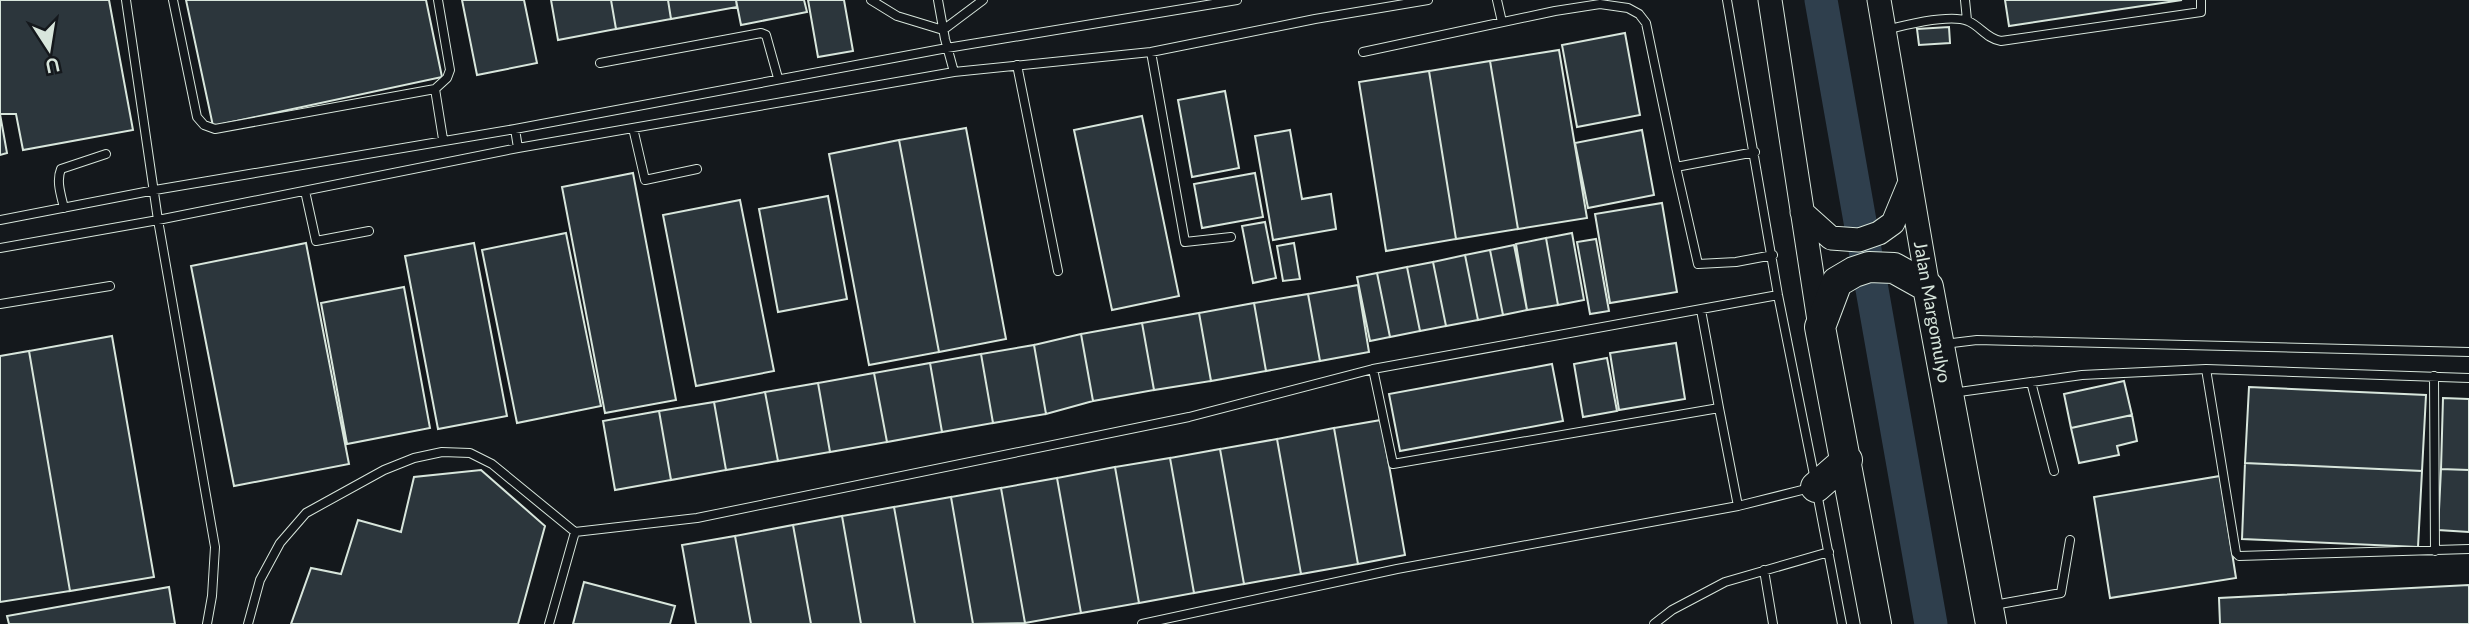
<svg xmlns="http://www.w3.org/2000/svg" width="2469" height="624" font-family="Lato,sans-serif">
<rect width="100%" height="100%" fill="#14181c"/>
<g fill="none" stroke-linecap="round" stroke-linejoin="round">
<path stroke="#2f3f4d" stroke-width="33" d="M1821,0L1931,624"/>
</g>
<path fill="#2c363c" stroke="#d8e6dc" stroke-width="2" d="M0,0H109L133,130L23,150L16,114H0L7,153L0,155Z
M186,0H426L442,77L213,126Z
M462,0H524L537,63L477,75Z
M551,0H611L616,29L558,40Z
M611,0H668L671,19L616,29Z
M668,0H736L737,7L671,19Z
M736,0H804L807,12L741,25Z
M808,0H844L853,51L818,57Z
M2005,0H2182L2009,26Z
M1949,27L1950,43L1919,45L1917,29Z
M1625,33L1640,115L1577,127L1562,45Z
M1559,50L1587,218L1518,229L1490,61Z
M1490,61L1518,229L1456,239L1429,71Z
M1429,71L1456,239L1386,251L1359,82Z
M1225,91L1239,168L1192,177L1178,100Z
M1142,116L1179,296L1112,310L1074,130Z
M966,128L1006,339L939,352L899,140Z
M1290,130L1302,199L1331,194L1336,229L1273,240L1255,136Z
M1642,130L1654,195L1588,208L1575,143Z
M899,140L939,352L869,365L829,154Z
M633,173L676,400L605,413L562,187Z
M1255,173L1263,217L1202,228L1194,184Z
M828,196L847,299L778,312L759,209Z
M740,200L774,371L696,386L663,215Z
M1662,203L1677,292L1610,303L1595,214Z
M1265,222L1276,278L1253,283L1242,226Z
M566,233L601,406L517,423L482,250Z
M1572,233L1584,300L1558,305L1546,238Z
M1546,238L1558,305L1527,310L1516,244Z
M1596,239L1609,311L1590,314L1577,242Z
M306,243L349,464L234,486L191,266Z
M474,243L507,416L438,429L405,256Z
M1294,243L1300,279L1283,281L1277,246Z
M1514,245L1527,310L1503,315L1490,250Z
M1490,250L1503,315L1478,320L1465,255Z
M1465,255L1478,320L1446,326L1433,262Z
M1433,262L1446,326L1420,331L1407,267Z
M1407,267L1420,331L1390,337L1377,273Z
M1377,273L1390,337L1370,341L1357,277Z
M1358,285L1369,352L1320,361L1308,294Z
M404,287L430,428L347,444L321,303Z
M1308,294L1320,361L1266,371L1254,303Z
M1254,303L1266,371L1211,381L1199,313Z
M1199,313L1211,381L1154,390L1142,323Z
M1142,323L1154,390L1093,401L1081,334Z
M1081,334L1093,401L1046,414L1034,345Z
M112,336L154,577L70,591L29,351Z
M1676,343L1685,399L1619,410L1610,353Z
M1034,345L1046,414L993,423L981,354Z
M29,351L70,591L0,602V356Z
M981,354L993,423L942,432L930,363Z
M1607,358L1617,411L1583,417L1574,364Z
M930,363L942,432L887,442L874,373Z
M1552,364L1563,421L1400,451L1389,394Z
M874,373L887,442L830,452L818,383Z
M2124,381L2132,415L2071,428L2064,394Z
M818,383L830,452L778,461L765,392Z
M2249,387L2426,395L2422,471L2245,463Z
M765,392L778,461L726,470L714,402Z
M2443,398L2469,399V470L2441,469Z
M714,402L726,470L671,480L659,411Z
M659,411L671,480L615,490L603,421Z
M2132,415L2137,441L2117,446L2119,455L2079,463L2071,428Z
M1381,420L1405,555L1358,564L1334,428Z
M1334,428L1358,564L1301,574L1277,439Z
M1277,439L1301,574L1244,584L1220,449Z
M1220,449L1244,584L1194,593L1170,458Z
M1170,458L1194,593L1139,603L1115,467Z
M2245,463L2422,471L2418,547L2242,539Z
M1115,467L1139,603L1081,613L1057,478Z
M2441,469L2469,470V532L2438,530Z
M481,470L545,526L518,624H291L311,568L341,574L358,520L401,532L414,477Z
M2220,476L2236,578L2110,598L2094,497Z
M1057,478L1081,613L1025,623L1001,488Z
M1001,488L1025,623L973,624L951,497Z
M951,497L973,624H915L894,507Z
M894,507L915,624H861L842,516Z
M842,516L861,624H811L793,525Z
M793,525L811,624H751L735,536Z
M735,536L751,624H696L682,545Z
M584,582L675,606L670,624H573Z
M2469,585V624H2220L2219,598Z
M169,587L175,624H9L7,616Z"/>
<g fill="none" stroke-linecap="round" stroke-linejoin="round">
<defs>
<path id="lane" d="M126,0L158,220L215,547L212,596L207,624
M173,0L197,117L204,125L215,129L435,89
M438,0L450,70L447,78L435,89L443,139
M871,0L897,16L943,30L983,0
M938,0L945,39L954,72
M1497,0L1502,22
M1727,0L1778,295L1815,480
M1965,0L1967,20
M1886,30C1905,25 1950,14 1968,21C1980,26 1987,39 2001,41L2201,12V0
M1151,52L1185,242L1231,237
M1363,52L1555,11L1600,4L1628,8L1639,14L1646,23L1676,167L1755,152
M600,63L761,33L766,35L778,78
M1017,65L1058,271
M633,128L645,180L697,169
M515,129L518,148
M1676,167L1698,264L1736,262L1773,255
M305,191L316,241L369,231
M64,208C61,195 56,181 61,169L106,154
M0,220L155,190L515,129L947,48L1237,0
M0,248L158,220L518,148L954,72L1151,52L1315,19L1428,0
M0,304L110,286
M1701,310L1719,408
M1944,344L1977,340L2469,352
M1373,369L1393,464L1719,408L1738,506
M2206,369L2469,378
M2434,376L2435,551
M2031,382L2054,471
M1952,393L2082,375L2206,369L2236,553L2239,556L2469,549
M1817,493L1842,624
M1764,570L1773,624
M1994,605L2061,593L2070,540
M248,624L260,580L280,543L306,513L384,470L414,458L442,452L470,453L492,464L575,532L697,518L1189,417L1373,369L1778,295
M549,624L575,532
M1142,624L1397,569L1738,506L1810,488
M1654,624L1672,610L1725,582L1829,552"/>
<path id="secondary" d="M1770,0L1820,327
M1879,0L1928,287
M1802,212L1831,238L1859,240L1879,233L1893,223L1910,182"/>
<path id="highway" d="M1816,487L1847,460
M1876,624L1820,327L1837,282L1854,272L1869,267L1894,268L1928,287L1991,624"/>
</defs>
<use href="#lane" stroke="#d8e6dc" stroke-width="10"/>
<use href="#secondary" stroke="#d8e6dc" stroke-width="25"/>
<use href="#highway" stroke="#d8e6dc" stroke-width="32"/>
<use href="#lane" stroke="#14181c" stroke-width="8"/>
<use href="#secondary" stroke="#14181c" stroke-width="23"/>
<use href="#highway" stroke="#14181c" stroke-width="30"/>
</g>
<g text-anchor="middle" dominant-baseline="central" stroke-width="5" stroke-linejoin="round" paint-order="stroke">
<g font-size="18" fill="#d8e6dc" stroke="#14181c">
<text transform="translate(1933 312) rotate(80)">Jalan Margomulyo</text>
</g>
</g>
<g transform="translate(49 49) rotate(168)" stroke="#14181c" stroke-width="5" paint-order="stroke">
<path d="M0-5L12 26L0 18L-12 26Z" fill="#d8e6dc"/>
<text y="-10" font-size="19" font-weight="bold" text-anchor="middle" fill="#d8e6dc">U</text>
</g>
</svg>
